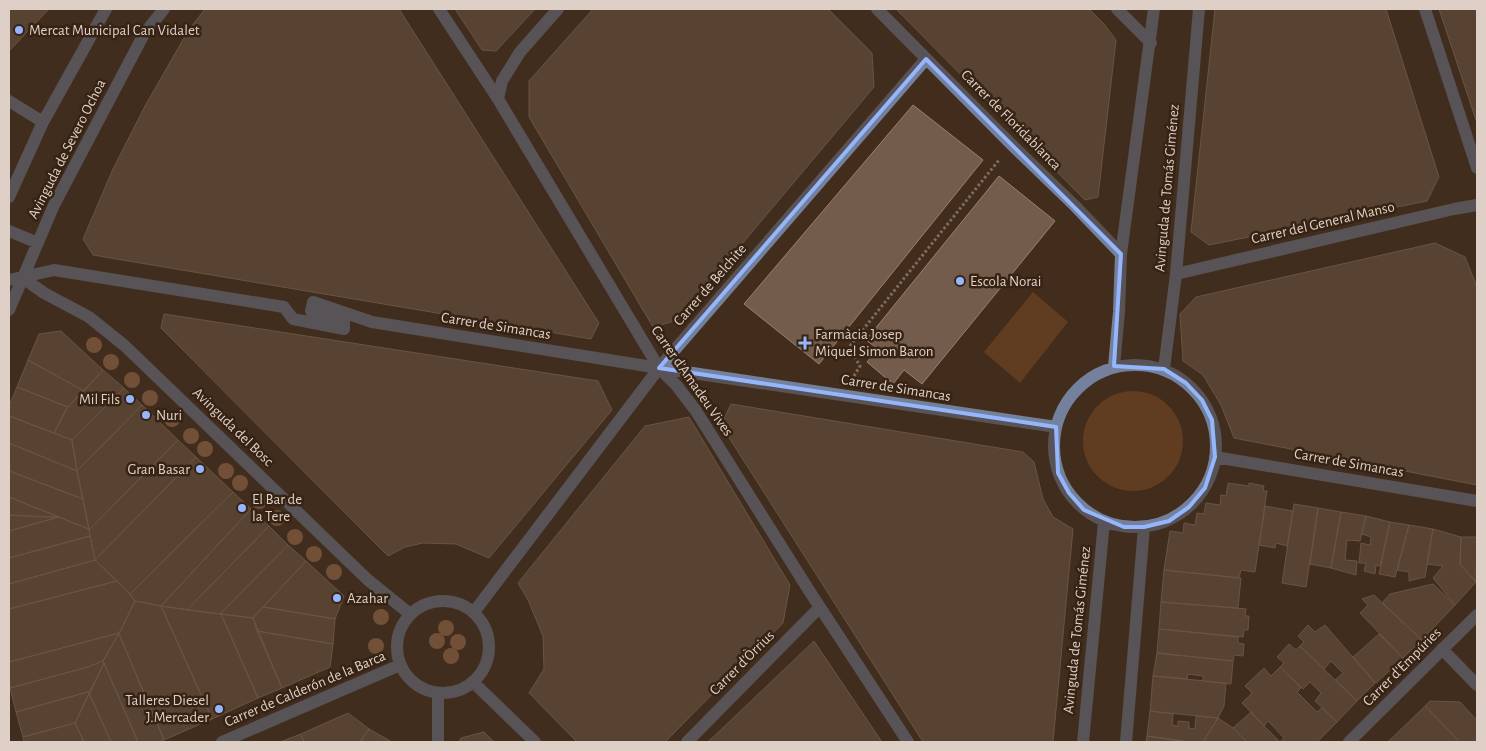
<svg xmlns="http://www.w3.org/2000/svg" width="1486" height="751" font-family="'Alegreya Sans',sans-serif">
<rect width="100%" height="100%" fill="#422d1d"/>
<path fill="#603c20" d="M1033,292L1068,322L1020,383L984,352Z
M1083 441a50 50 0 1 1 100 0a50 50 0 1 1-100 0Z"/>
<path fill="#735c4b" stroke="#9a816f" d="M9,9H49L9,51Z
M205,9H399L599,323L591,339L93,255L83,239L113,169L145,106L188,31Z
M455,9H535L496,51L482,50Z
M593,9H828L872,53L874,87L678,320L653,327L529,117V81Z
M896,9H1089L1104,24L1116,40L1098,197L1085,200Z
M1215,9H1386L1439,177L1427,201L1209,245L1191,232Z
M1439,9H1477V123Z
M913,105L983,160L819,364L744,304Z
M999,176L1055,221L922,384L904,370L893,384L867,362L878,349L866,340Z
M1435,243L1465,257L1477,287V485L1234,438L1221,405L1203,375L1183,361L1180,314L1196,297Z
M164,314L598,381L612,410L489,558L456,544L423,543L405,547L388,556L161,328Z
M61,331L103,370L84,391L28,360L39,334Z
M28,360L84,391L68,407L17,387Z
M103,370L124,388L72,440L54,433L66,409Z
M17,387L68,407L54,433L9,416V406Z
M124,388L142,405L77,471L72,440Z
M731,404L1023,452L1034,462L1043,499L1053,517L1073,529L1053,742H923L721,425Z
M142,405L178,440L89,530L77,471Z
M9,416L72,440L77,471L9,443Z
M689,417L790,585L783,623L665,742H577L529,693L544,669L543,636L528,600L518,583L645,426Z
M178,440L196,457L95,560L89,530Z
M9,443L77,471L83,499L9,471Z
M196,457L233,492L130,594L95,560Z
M9,471L83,499L89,529L9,497Z
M1228,483L1249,486V483L1264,486L1263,491H1267L1255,572L1241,570L1239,578L1164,570L1170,531L1183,533L1184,523L1195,525L1197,513L1204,514L1206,503L1220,505L1221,495L1226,496Z
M233,492L251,509L161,606L135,601L130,594Z
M9,497L59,517L9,515Z
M1294,504L1318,508L1306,587L1282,583Z
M1265,506L1293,511L1287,546L1276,543L1275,548L1259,545Z
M1318,508L1341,512L1331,568L1310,564Z
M251,509L269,526L187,610L161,606Z
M1341,512L1366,516L1360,541L1347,540L1345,560L1357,561L1356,575L1331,568Z
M9,515L38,517H59L9,531Z
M1366,516L1390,522L1380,566L1376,565L1375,574L1364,571L1366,563H1359L1361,543L1370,545L1371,537L1362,534Z
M59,517L89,529L90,536L9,558V531Z
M1390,522L1409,525L1395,577L1379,574Z
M1409,525L1433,529L1425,577L1409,581V572L1397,570Z
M269,526L288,545L220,614L187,610Z
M1433,529L1461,537L1460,564L1476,582L1455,605L1433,578L1443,566L1427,564Z
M90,536L95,560L9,584V558Z
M1461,537H1477L1476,582L1460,564Z
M288,545L306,561L253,618L220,614Z
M95,560L117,581L9,609V584Z
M306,561L344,596L335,619L263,607Z
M1164,570L1241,578L1238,608L1161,602Z
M117,581L130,594L135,601L119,633L9,662V609Z
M1433,584L1455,605L1422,640L1382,603L1390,594Z
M1374,595L1422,640L1403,658L1360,613L1368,605L1362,599Z
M135,601L161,606L212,719L164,740L119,634Z
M1161,602L1246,609L1245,616H1249L1248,630H1244L1243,637L1159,629Z
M161,606L221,614L258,698L212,719Z
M263,607L335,619L333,644L257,631L253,618Z
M221,614L253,618L282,688L258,698Z
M1308,625L1315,632L1325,625L1375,683L1357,701L1335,680L1343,673L1331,661L1324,669L1300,646L1304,642L1298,636Z
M1159,629L1238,637V643L1244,644L1243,656L1234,655L1233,661L1157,653Z
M257,631L333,644L330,667L282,688Z
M119,633L103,661L88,667L10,688L9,662Z
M119,634L164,740L158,742H138L103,661Z
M1379,634L1403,658L1376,683L1353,657Z
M814,641L882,742H708Z
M1289,644L1296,650L1300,646L1357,701L1337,722L1315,701L1321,693L1310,682L1303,689L1280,667L1284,663L1277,657Z
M1157,653L1233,661L1231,684L1203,681V676L1188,674L1187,679L1153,676Z
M103,661L104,663L91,691L16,712L10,688L88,667Z
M104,663L138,742H111L89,693Z
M1280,667L1301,688L1297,692L1317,712L1322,708L1337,722L1317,742H1280L1284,738L1268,721L1264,726L1242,703L1252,693L1245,686L1264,668L1271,676Z
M1153,676L1226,683L1224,706L1218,718L1150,711Z
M91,691L75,723L23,737L16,712Z
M89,693L111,742H84L75,723Z
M1430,701L1460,702L1477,720V742H1460L1425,706Z
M1425,706L1460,742H1388Z
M1150,711L1173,714L1172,725L1178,726V721L1189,722V728L1195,729L1196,716L1218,718L1203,742H1189L1147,736Z
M1251,712L1264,726L1280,742H1247L1233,728Z
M348,713L369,729L360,742H304L301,734Z
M1218,718L1233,728L1247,742H1203Z
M75,723L84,742H24L23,737Z
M369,729L392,742H393H360Z
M484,732L494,742H459L461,738Z
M301,734L304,742H280Z
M1147,736L1189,742H1146Z"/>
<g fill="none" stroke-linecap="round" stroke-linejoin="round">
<path stroke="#7f6d5f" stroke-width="3" stroke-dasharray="2.5 2.5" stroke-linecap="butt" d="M854,376L860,366L849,347L999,160"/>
<path stroke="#74819c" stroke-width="12" d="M439,9L498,99L659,368L677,386L696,411L810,592L908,742
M877,9L1011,144L1075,206L1121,254
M1117,9L1151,43
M1425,9L1477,168
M498,99L502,81L520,52L558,9
M9,101L43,122
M9,197L43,122L106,9
M9,231L38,243
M1176,274L1454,209L1477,205
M23,278L44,293L89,317L125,346L368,580L410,614
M9,280L54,270L284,307L293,319L344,329V322L311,311L313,302L372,322L659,368L1056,427
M9,310L54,205L144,34L164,9
M1054 446a81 81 0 1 1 162 0a81 81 0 1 1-162 0Z
M1114,366L1119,312L1121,254L1154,9
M1164,369L1176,274L1199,9
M1215,457L1477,501
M397 647a46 46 0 1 1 92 0a46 46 0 1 1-92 0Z
M474,612L659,368L926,59
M1442,649L1477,685
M474,683L535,742
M438,693V742
M222,742L400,665
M687,742L820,607
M1083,742L1104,522
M1126,742L1144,527
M1349,742L1477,615"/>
</g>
<g fill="#aa7b58">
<circle cx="94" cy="345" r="8"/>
<circle cx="111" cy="362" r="8"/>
<circle cx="132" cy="380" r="8"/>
<circle cx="150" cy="398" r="8"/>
<circle cx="172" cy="419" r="8"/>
<circle cx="191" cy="436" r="8"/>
<circle cx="205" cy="449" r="8"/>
<circle cx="226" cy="471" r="8"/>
<circle cx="240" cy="483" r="8"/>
<circle cx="259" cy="501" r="8"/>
<circle cx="277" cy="518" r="8"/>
<circle cx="295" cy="537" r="8"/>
<circle cx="314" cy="554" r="8"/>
<circle cx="334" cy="572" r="8"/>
<circle cx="381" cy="617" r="8"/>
<circle cx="446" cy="628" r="8"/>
<circle cx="437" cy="641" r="8"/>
<circle cx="458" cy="642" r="8"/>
<circle cx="376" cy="646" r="8"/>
<circle cx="451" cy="656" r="8"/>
</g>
<path d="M0 0H1486V751H0ZM926,59L1121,254L1114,366L1164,369L1186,383L1202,400L1212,420L1215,457L1205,488L1189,507L1169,521L1144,527H1124L1084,510L1069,493L1058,473L1056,427L659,368Z" fill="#422d1d" fill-opacity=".55" fill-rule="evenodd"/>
<path fill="none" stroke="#95b6fd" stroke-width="4" stroke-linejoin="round" d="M926,59L1121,254L1114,366L1164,369L1186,383L1202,400L1212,420L1215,457L1205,488L1189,507L1169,521L1144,527H1124L1084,510L1069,493L1058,473L1056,427L659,368Z"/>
<g fill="#95b6fd" stroke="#372314" stroke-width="2">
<circle cx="19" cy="30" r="5"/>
<circle cx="960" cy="281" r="5"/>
<path d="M802.5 335.5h5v5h5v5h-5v5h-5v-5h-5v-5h5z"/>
<circle cx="130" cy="399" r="5"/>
<circle cx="146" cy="415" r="5"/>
<circle cx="200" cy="469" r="5"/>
<circle cx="242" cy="508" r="5"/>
<circle cx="337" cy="598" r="5"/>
<circle cx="219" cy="709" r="5"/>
</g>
<g text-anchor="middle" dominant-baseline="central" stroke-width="5" stroke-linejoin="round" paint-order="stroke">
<g font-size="15" fill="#ded0c7" stroke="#372314" text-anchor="start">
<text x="29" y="30">Mercat Municipal Can Vidalet</text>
<text x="970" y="281">Escola Norai</text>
<text x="815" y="334">Farmàcia Josep<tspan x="815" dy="17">Miquel Simon Baron</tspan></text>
<text x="120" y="399" text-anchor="end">Mil Fils</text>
<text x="156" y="415">Nuri</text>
<text x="190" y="469" text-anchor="end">Gran Basar</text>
<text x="252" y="499">El Bar de<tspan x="252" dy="17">la Tere</tspan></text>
<text x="347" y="598">Azahar</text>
<text x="209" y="700" text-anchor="end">Talleres Diesel<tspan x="209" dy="17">J.Mercader</tspan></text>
</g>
<g font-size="15" fill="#ded0c7" stroke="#372314">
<text transform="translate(1011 120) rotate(45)">Carrer de Floridablanca</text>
<text transform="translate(67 149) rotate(-63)">Avinguda de Severo Ochoa</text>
<text transform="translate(1167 188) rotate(-85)">Avinguda de Tomás Giménez</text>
<text transform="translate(1323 223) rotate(-13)">Carrer del General Manso</text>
<text transform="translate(710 285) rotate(-49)">Carrer de Belchite</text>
<text transform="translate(496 326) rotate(9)">Carrer de Simancas</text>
<text transform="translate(692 381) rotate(55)">Carrer d'Amadeu Vives</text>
<text transform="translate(896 388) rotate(9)">Carrer de Simancas</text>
<text transform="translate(233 427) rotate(44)">Avinguda del Bosc</text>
<text transform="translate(1349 463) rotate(10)">Carrer de Simancas</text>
<text transform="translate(1077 630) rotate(-84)">Avinguda de Tomás Giménez</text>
<text transform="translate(742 663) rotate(-45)">Carrer d'Òrrius</text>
<text transform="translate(1402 667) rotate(-45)">Carrer d'Empúries</text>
<text transform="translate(305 689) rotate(-23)">Carrer de Calderón de la Barca</text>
</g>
</g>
<rect width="1486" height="751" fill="none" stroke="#ded0c7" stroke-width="20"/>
</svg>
